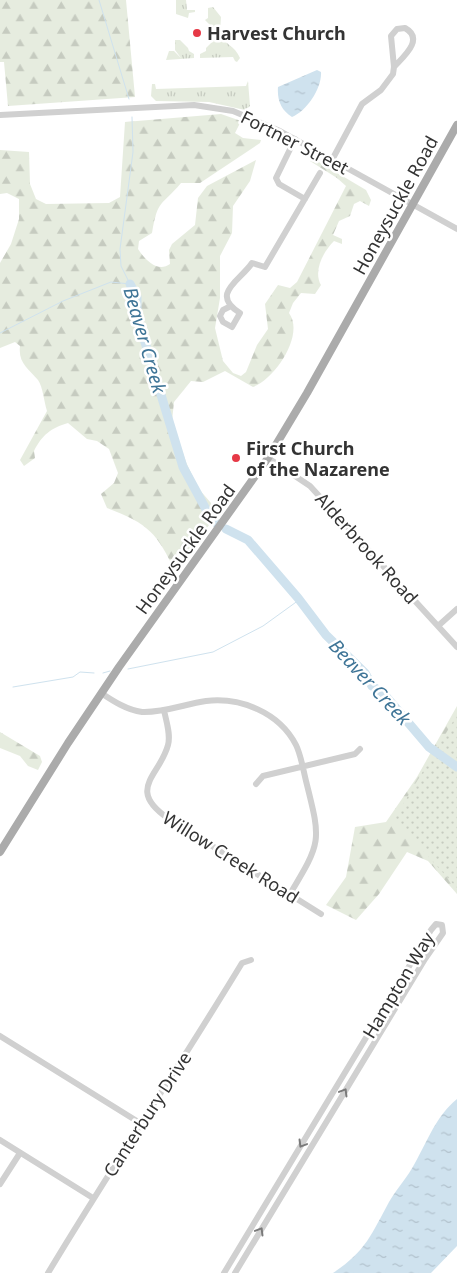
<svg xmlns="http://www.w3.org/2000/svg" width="457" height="1273" font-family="'Noto Sans',sans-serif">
<defs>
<pattern id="grass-tufts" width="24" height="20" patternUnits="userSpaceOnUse" patternTransform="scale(1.25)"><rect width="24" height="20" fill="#e6ecdf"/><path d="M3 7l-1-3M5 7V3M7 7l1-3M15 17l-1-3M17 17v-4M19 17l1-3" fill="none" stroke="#c6cbc0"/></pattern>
<pattern id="forest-firs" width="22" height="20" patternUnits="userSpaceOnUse" patternTransform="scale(1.25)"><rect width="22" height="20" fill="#e6ecdf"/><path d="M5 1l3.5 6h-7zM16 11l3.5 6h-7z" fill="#c6cbc0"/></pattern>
<pattern id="park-dots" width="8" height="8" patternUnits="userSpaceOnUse" patternTransform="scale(1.25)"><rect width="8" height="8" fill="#e6ecdf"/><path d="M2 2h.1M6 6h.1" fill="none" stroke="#c6cbc0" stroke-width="1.8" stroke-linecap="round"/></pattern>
<pattern id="water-ripples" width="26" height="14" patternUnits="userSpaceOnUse" patternTransform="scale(1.25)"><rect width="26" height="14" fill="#cfe2ee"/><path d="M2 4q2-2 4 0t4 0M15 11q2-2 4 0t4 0" fill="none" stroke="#b2c2cd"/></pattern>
</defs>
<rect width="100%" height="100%" fill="#fff"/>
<path fill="url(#grass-tufts)" d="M176,0H186L187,10H195V12L189,13L188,18L176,14Z
M213,7L221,17L220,32L219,29H214L205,20L208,18V8Z
M219,35C225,44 235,46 240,58L237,62L235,61L233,57L200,58V54L206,51V48L215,39L219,38Z
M175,40H180L188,48L189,51L194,54V58L166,60L169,51H174L181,58L175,50Z
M248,81L250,106L245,110L209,102L156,101L151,96L152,84H155L156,89L246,86Z"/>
<path fill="url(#forest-firs)" d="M0,0H126L135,97L8,106L4,62H0Z
M221,114L241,121L235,133L243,138L261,140L260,143L200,183H181C161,207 158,198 152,233L139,241L138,249C145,260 158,273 170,264L169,250L172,244L195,225L198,198L207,186L256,160L250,181L233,206L232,233L220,256V298L215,328L223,361L233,373L241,376L246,372L257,345L268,329L265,304L278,285L290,288L297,282L346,186L337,178L310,161L312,158L366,190L371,200L369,206L360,201L354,204L350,216L339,221L333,235L342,239V244L334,241C323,252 313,271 321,285L315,294L301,293L293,303L289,313C305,335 275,379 253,387L225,371L203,382L191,381L174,402L172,421L186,462L198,488L211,503L209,525L176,573C157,533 149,524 107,508L101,494L114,483L118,473L109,449L97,441L87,439L68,423C51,428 42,435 34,451L35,458L24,466L20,460L47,411C44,402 43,387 38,380C28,368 18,363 20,346L15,342L0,348V263L11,244L19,219V199L7,193L0,194V150L29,152L30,184L36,199L46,204L109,203L120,197L125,122Z
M457,706V894L428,861L407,852L379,894L356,920L326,905L346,877L355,827L386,822L417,777Z
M0,732L40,756L42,762L38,770L28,766L20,756L0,748Z"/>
<path fill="url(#park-dots)" d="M457,715V888L394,819Z"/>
<path fill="url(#water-ripples)" d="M317,70L321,72C322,88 307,111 292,117C281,110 277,100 278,87Z
M457,1099V1246L431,1273H333C366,1251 371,1235 389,1202C397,1188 408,1177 415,1163C428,1140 436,1116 457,1099Z"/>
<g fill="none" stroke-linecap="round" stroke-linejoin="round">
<path stroke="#cfe2ee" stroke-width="1" d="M99,0L129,99
M130,284L121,266L120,249L133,152L132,117
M0,333L63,301L111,282L130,284
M128,669L213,652L263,626L299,600
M103,673L110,671
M13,687L73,677L80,672L94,673"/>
<path stroke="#cfe2ee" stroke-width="9" d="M130,284L137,297V316L183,467L208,513L216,523
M226,529L248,540L298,598L326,635L365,673L372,686L383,693L429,747L457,767"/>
<path stroke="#d0d0d0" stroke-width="6" d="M0,115L194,105L233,111L280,131L457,229
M295,139L276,178L279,184L305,199
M332,160L362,104L381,90L393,74L394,67L391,36L397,29L405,28C425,39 403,57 394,67
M231,306L223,310L220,316L223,322L232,327L240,313C209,294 241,280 252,263L265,267L320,173
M268,458L310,486L457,647
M438,626L457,609
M101,693C113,701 127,710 142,712C163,713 185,704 206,701C240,697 279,712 296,745C301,755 303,769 306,781C321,841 322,841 290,894
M164,710C166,721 171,734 168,745C160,776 125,789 169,819L321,914
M256,784L263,776L355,754L360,749
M0,1036L140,1123
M0,1140L93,1198
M0,1184L20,1153
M48,1273C111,1168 179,1067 242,963L251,960
M224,1273L431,930L436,924L442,925L443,933L425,959L235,1273"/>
<path stroke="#ababab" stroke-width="8" d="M0,852L68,743L119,667L268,458L307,393L457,125"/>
</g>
<defs><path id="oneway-chevron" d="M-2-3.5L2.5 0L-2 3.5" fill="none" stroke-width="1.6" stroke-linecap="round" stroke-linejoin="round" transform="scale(1.25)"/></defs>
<g stroke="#7a7a7a">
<use href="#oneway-chevron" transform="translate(344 1092) rotate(-59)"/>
<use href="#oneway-chevron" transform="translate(302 1144) rotate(121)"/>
<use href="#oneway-chevron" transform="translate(260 1231) rotate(-59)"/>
</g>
<g fill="#e63946" stroke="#fff" stroke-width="2">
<circle cx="197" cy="33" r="5"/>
<circle cx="236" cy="458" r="5"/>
</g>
<g text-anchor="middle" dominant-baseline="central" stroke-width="5" stroke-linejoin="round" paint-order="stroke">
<g font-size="18" font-weight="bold" fill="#333" stroke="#fff" text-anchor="start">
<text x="207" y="33">Harvest Church</text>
<text x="246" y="448">First Church<tspan x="246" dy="21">of the Nazarene</tspan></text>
</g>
<g font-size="18" fill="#333" stroke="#fff">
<text transform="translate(295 142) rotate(27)">Fortner Street</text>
<text transform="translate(395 205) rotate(-61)">Honeysuckle Road</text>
<text transform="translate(367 548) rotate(48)">Alderbrook Road</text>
<text transform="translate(185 549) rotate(-54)">Honeysuckle Road</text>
<text transform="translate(231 857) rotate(32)">Willow Creek Road</text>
<text transform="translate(398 985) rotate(-59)">Hampton Way</text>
<text transform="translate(147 1114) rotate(-57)">Canterbury Drive</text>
</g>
<g font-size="19" font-style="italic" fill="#3f7597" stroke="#fff">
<text transform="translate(145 340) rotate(74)">Beaver Creek</text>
<text transform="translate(370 682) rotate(47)">Beaver Creek</text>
</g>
</g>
</svg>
